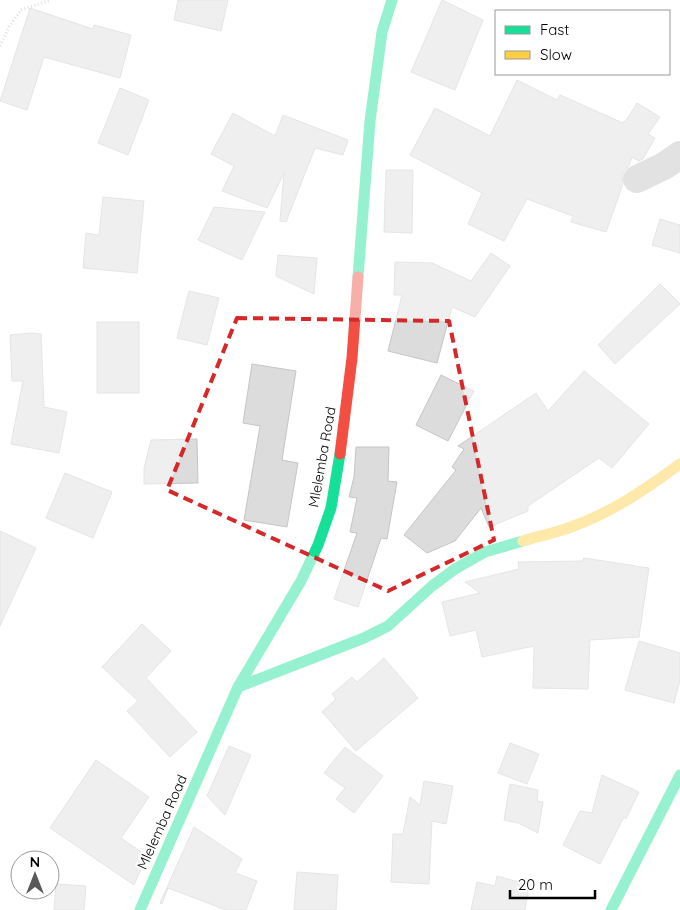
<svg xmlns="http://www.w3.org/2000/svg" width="680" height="910" font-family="Quicksand,sans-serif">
<rect width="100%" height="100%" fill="#fff"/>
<path fill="#dcdcdc" stroke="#c5c5c5" d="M178,0H228L221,31L174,20Z
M442,0L483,20L455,90L411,72Z
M30,8L93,29L94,25L131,35L120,78L44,57L27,110L0,101Z
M517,80L557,100L560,95L623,123L624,121L625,122L637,103L660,117L648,134L655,138L643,159L639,161L632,157L629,166L624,171L622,177L623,184L606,232L571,222L573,216L527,199L504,241L468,224L482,193L410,155L435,108L490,136Z
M120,88L149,100L128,155L98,143Z
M233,113L275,136L283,115L348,140L343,155L315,148L286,222L280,221L284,173L267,208L222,191L234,166L211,154Z
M386,170H413L412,233L384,232Z
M103,197L144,201L137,273L83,268L86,233L99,235Z
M214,207L265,212L242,260L198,240Z
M660,219L680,225V253L652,245Z
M491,253L510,266L475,317L452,307L437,363L388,351L402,295H394L395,262L432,263L471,281Z
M278,255L317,258L314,294L276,276Z
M660,284L680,304L615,364L598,345Z
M189,291L219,298L207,345L177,338Z
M97,322H139V393H97Z
M32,333L41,334L44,407L67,412L59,453L11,444L23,381H12L10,335Z
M252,364L296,371L282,460L298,463L287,527L244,520L260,426L243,423Z
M584,371L649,424L612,468L599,458L528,506V511L489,527L481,508L455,541L427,553L404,535L456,470L452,467L464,449L458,446L536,393L548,411Z
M441,375L474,391L448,441L416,425Z
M197,439L198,483L144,484V468L151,440Z
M356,447H389L388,481L397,482L387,539L381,538L358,607L334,599L357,533L350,532L357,498L349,497L354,477Z
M65,473L112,492L93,538L46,518Z
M0,531L36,548L0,626Z
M584,558L649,568L639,637L590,640L588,689L533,688L534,646L482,657L476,630L450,636L442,602L480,593L465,582L519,569L518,562L583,561Z
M142,624L171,651L146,678L197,732L170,757L127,711L138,701L102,667Z
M639,641L680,653V681L674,703L625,690Z
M384,658L418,698L356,751L322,712L336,699L332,694L352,677L357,682Z
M510,743L539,754L527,784L498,773Z
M229,746L251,755L225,815L207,796Z
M345,747L383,776L354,813L336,799L345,788L324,773Z
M96,760L149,797L121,838L147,856L134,885L50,828Z
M602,775L639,792L626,819L624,817L600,864L563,845L580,811L592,813Z
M424,781L453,786L446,824L432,821L429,884L391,882L393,834H403L410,797L420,805Z
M510,784L538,790L537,801L543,802L538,833L518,823L504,820Z
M194,827L242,859L235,873L257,881L246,910H226L168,888L162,904L160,903Z
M297,872L338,875L336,910H294Z
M497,876L529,885L525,910H471L477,882L495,886Z
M56,884L86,886L84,910H54Z"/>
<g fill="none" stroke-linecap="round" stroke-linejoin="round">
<path stroke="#b8b8b8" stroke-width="3" stroke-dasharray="1 2.5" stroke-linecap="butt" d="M0,46L9,27L21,10L51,0"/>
<path stroke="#bebebe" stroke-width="28" d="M637,179L664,166L680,155"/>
<path stroke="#16e098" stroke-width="11" d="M358,277L370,121L382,32L392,0
M238,687L364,638L388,626L432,586L455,569L485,552L523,541
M140,910L238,687L301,581L318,545L331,508L340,454
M611,910L680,775"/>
<path stroke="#ffcf43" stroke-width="11" d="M523,541C539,536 555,533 571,527C611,513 646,489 680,464"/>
<path stroke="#f24e42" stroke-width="11" d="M340,454L352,358L358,277"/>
</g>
<path d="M0 0H680V910H0ZM237,318L449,321L494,540L388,591L167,490Z" fill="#fff" fill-opacity=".55" fill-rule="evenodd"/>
<path fill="none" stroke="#d62828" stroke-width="4" stroke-dasharray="10 6" stroke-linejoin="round" d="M237,318L449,321L494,540L388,591L167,490Z"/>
<g text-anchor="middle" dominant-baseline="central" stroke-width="4.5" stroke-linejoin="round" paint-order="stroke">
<g font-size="14" fill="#000" stroke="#fff">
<text transform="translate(322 457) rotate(-80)">Mlelemba Road</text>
<text transform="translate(162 822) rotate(-66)">Mlelemba Road</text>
</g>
</g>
<rect x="495" y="10" width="175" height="65" fill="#ffffff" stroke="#999999"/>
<rect x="505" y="26" width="25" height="8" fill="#16e098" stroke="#999999"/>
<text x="540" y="35" font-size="15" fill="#000000">Fast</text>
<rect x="505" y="51" width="25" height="8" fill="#ffcf43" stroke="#999999"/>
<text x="540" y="60" font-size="15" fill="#000000">Slow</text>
<g transform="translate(35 875)"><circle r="24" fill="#ffffff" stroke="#999999"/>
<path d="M0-4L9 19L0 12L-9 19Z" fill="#595959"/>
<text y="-8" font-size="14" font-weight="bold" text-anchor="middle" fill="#000000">N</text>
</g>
<path d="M510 890v8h85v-8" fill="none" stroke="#000000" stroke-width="2.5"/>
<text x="518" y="890" font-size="15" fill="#000000" stroke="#ffffff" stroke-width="4" paint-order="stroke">20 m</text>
</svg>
